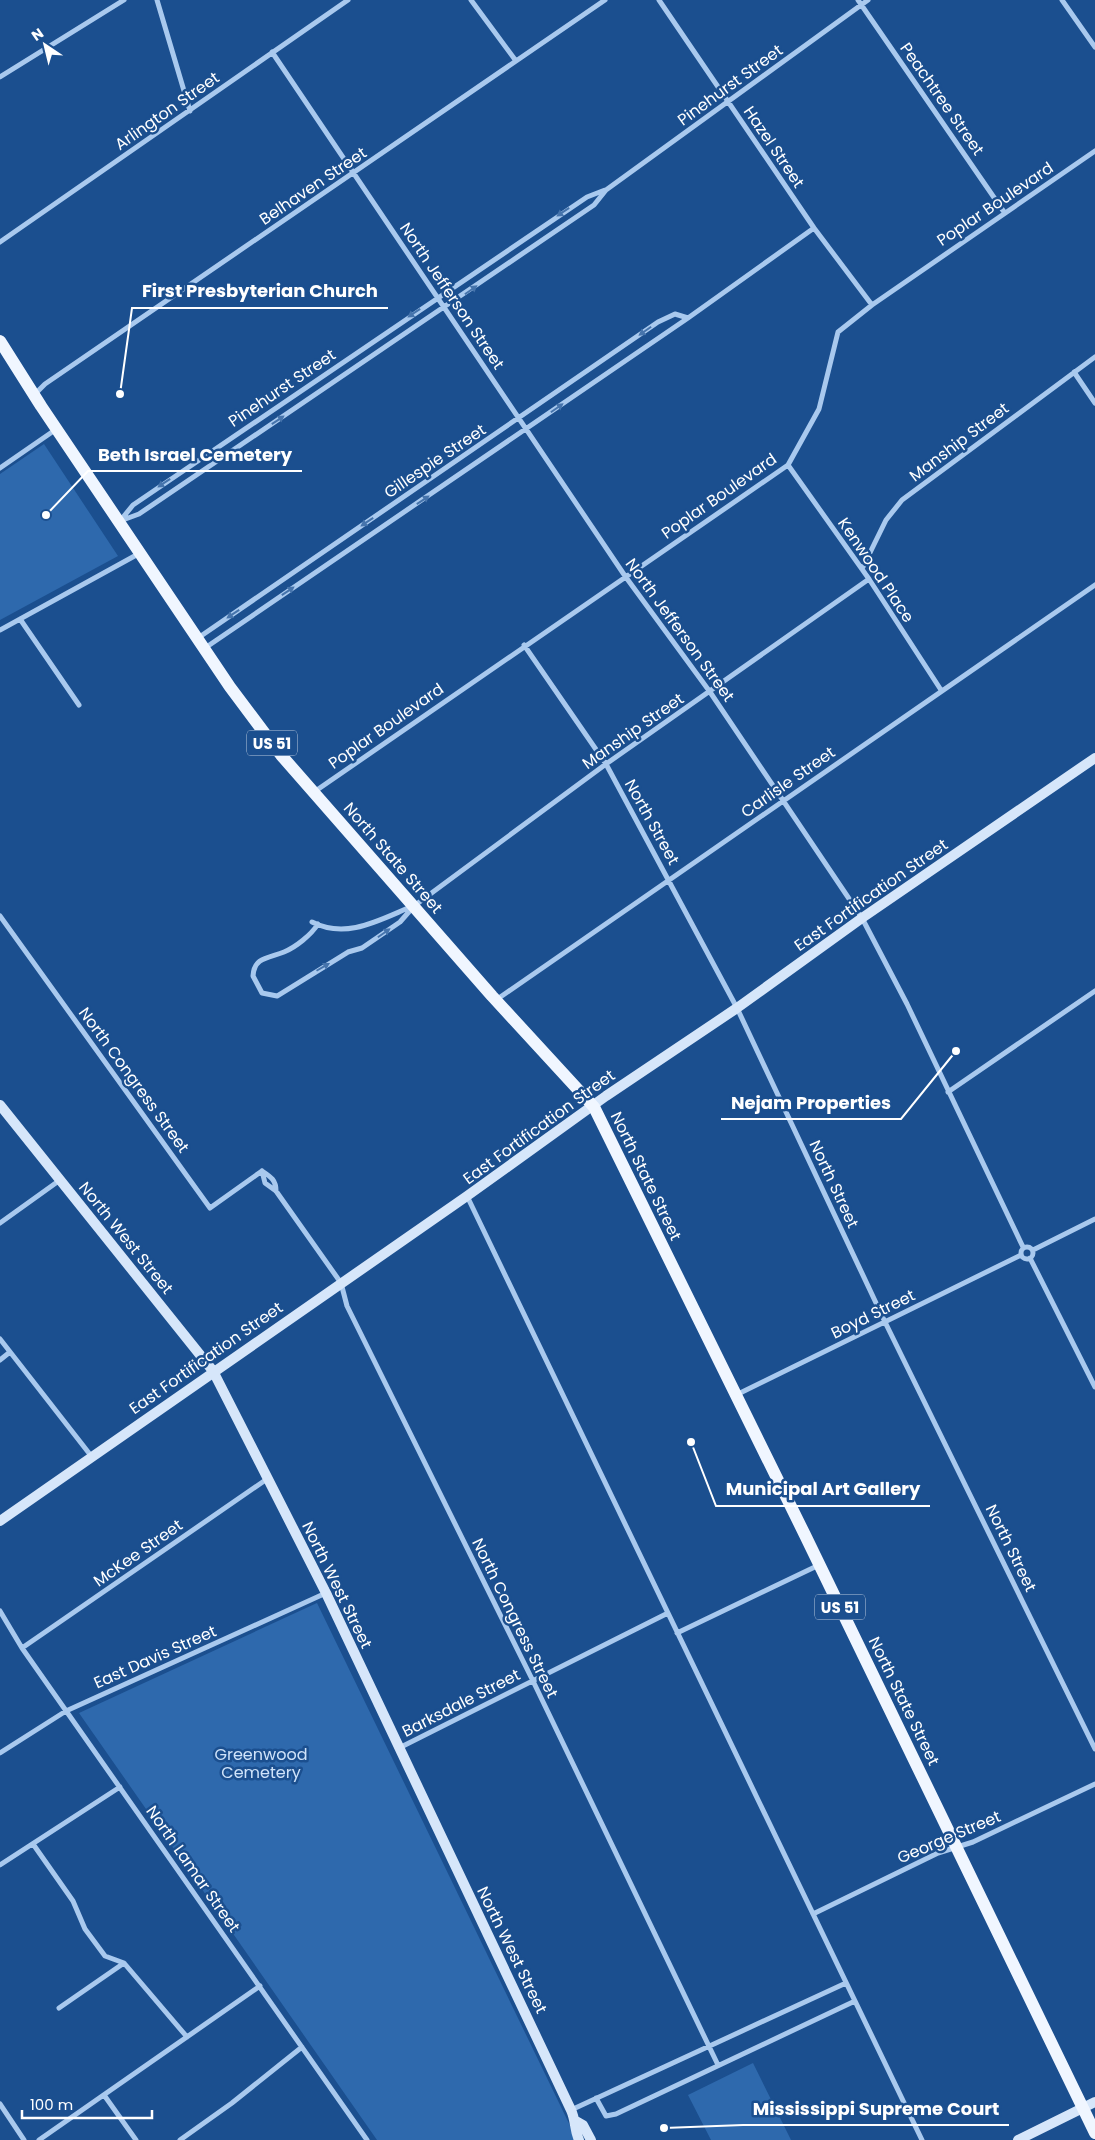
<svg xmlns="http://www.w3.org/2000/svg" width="1095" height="2140" font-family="Poppins,sans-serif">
<rect width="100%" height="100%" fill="#1b4f8f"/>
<path fill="#2e69ad" d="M44,444L118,556L0,620V474Z
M317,1603L577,2140H377L79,1713Z
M753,2063L791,2140H711L688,2095Z"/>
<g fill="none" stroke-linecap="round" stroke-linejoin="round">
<path stroke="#a9c9ee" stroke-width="5" d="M157,0L190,111
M471,0L516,61
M659,0L814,228L872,305
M858,0L1004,212
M1062,0L1095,47
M272,52L625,576L710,692L862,918L907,1004L1023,1247
M0,77L124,0
M0,242L348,0
M1074,372L1095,403
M35,394L45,384L605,0
M788,465L869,579L941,690
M0,468L55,430
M120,521L139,514L594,205L606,190L868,0
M120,521L133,505L587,197L605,190
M862,569L886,520L902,500L1095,357
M20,619L79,705
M0,630L140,553
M198,638L658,322L675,314L688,318
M524,645L606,764L737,1008L885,1322L1095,1749
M205,648L688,318L814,228
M314,792L788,465L819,409L838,332L872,305L1095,151
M0,916L210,1208L262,1171
M312,922C347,940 381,919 413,906
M318,924C311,935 296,947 284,952C269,958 254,957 253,976L262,993L277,996L348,952L362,948L400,922L414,906L606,764L869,579
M496,1000L1095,585
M948,1092L1095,991
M262,1171L265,1183L276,1191L341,1283L347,1306L533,1681L718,2065
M262,1171C271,1177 276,1180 276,1191
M467,1196L922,2140
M0,1223L60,1180
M1021 1253a6 6 0 1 1 12 0a6 6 0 1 1-12 0Z
M1033,1250L1095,1219
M1030,1258L1095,1387
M0,1339L92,1457
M0,1360L10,1352
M736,1395L1021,1255
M0,1611L22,1648L367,2140
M677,1633L819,1565
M22,1648L267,1479
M399,1748L668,1613
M0,1753L66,1711L326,1593
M33,1844L73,1901L85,1929L105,1956L124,1963
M0,1865L120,1787
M813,1914L938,1853L973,1842L1095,1784
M59,2008L124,1963L187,2037
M104,2095L136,2140
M596,2098L606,2116L616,2114L855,2001
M0,2104L24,2140
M571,2110L846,1983
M39,2140L260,1986
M180,2140L232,2103L302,2047"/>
<path stroke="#d6e6fa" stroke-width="10" d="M0,1105L213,1371L326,1593L571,2110C576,2121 574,2129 579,2140
M0,1521L467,1196L606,1096L737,1008L862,918L1095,758
M576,2121L583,2125L591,2140
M1018,2140L1095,2102"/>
<path stroke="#f0f6ff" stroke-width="12" d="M0,341L41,406L230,687L281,755L492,996L594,1107L805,1535L1095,2133"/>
</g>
<defs><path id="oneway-solid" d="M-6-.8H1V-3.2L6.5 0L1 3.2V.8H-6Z" transform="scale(1.25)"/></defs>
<g fill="#4674ac">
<use href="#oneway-solid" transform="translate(563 212) rotate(146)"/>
<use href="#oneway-solid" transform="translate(471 290) rotate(-35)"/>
<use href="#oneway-solid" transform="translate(414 313) rotate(146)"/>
<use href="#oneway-solid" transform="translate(645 331) rotate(145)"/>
<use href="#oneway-solid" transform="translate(557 408) rotate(-35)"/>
<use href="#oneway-solid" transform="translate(278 420) rotate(-34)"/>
<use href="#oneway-solid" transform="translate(164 483) rotate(146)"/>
<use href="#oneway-solid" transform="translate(423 500) rotate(-34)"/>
<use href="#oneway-solid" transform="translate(367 522) rotate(146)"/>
<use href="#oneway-solid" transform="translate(288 591) rotate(-34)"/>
<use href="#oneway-solid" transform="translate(233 614) rotate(146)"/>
<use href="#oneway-solid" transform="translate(384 933) rotate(-35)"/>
<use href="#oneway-solid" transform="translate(323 967) rotate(-30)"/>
</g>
<g text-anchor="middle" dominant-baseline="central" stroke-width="5" stroke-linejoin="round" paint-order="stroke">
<g fill="#1b4f8f" stroke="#bbcadd" stroke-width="1">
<rect x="247" y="730.5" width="50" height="25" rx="4"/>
<rect x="815" y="1594.5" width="50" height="25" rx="4"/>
</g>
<g font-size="15" font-weight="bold" fill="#fff">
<text x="272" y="743">US 51</text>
<text x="840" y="1607">US 51</text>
</g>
<g font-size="16" fill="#fff" stroke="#1b4f8f">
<text transform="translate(730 85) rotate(-36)">Pinehurst Street</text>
<text transform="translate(942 99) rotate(55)">Peachtree Street</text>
<text transform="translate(167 111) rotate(-35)">Arlington Street</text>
<text transform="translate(774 147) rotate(56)">Hazel Street</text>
<text transform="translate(313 186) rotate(-34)">Belhaven Street</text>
<text transform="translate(995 204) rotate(-34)">Poplar Boulevard</text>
<text transform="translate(452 296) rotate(56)">North Jefferson Street</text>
<text transform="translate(282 388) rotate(-34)">Pinehurst Street</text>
<text transform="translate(959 442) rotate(-37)">Manship Street</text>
<text transform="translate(435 461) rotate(-34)">Gillespie Street</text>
<text transform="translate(719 496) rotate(-35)">Poplar Boulevard</text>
<text transform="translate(876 570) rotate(56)">Kenwood Place</text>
<text transform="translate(680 630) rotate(54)">North Jefferson Street</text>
<text transform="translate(386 726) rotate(-35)">Poplar Boulevard</text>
<text transform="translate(633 731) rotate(-35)">Manship Street</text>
<text transform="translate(788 782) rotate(-35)">Carlisle Street</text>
<text transform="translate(652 822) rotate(61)">North Street</text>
<text transform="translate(393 858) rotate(49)">North State Street</text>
<text transform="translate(871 895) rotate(-35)">East Fortification Street</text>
<text transform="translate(134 1080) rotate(54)">North Congress Street</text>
<text transform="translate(539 1127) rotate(-36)">East Fortification Street</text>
<text transform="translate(646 1176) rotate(64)">North State Street</text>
<text transform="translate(834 1184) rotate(65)">North Street</text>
<text transform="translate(126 1238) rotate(51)">North West Street</text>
<text transform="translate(873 1314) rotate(-26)">Boyd Street</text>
<text transform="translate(206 1358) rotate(-35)">East Fortification Street</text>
<text transform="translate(1011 1548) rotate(64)">North Street</text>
<text transform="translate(138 1553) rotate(-35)">McKee Street</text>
<text transform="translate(337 1585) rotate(64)">North West Street</text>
<text transform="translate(515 1618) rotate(64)">North Congress Street</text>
<text transform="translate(155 1657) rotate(-24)">East Davis Street</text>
<text transform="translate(904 1701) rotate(64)">North State Street</text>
<text transform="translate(461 1703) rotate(-27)">Barksdale Street</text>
<text transform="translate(949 1837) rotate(-23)">George Street</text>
<text transform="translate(193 1869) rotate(55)">North Lamar Street</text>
<text transform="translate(512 1950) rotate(64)">North West Street</text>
</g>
<g font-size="16" fill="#cfe3fa" stroke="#1b4f8f">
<text x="261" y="1754">Greenwood<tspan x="261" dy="18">Cemetery</tspan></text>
</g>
</g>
<path fill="none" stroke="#fff" stroke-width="2" d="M120 394L132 308H388M46 515L88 471H302M956 1051L901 1119H721M691 1442L716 1506H930M664 2128L743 2125H1009"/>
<g fill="#fff" stroke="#1b4f8f" stroke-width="2">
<circle cx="120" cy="394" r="5"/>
<circle cx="46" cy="515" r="5"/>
<circle cx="956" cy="1051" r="5"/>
<circle cx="691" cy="1442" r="5"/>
<circle cx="664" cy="2128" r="5"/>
</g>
<g font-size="18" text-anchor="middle" font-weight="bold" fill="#fff" stroke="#1b4f8f" stroke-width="5" stroke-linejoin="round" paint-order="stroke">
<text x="260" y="297">First Presbyterian Church</text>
<text x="195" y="461">Beth Israel Cemetery</text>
<text x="811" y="1109">Nejam Properties</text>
<text x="823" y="1495">Municipal Art Gallery</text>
<text x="876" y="2115">Mississippi Supreme Court</text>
</g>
<g transform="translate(45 45) rotate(325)" stroke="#1b4f8f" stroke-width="4" paint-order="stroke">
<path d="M0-4L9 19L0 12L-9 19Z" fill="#ffffff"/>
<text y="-8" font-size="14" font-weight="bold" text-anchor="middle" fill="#ffffff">N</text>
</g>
<path d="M22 2110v8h130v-8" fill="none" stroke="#ffffff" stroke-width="2.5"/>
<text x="30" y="2110" font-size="15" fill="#ffffff" stroke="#1b4f8f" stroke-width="4" paint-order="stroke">100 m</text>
</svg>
